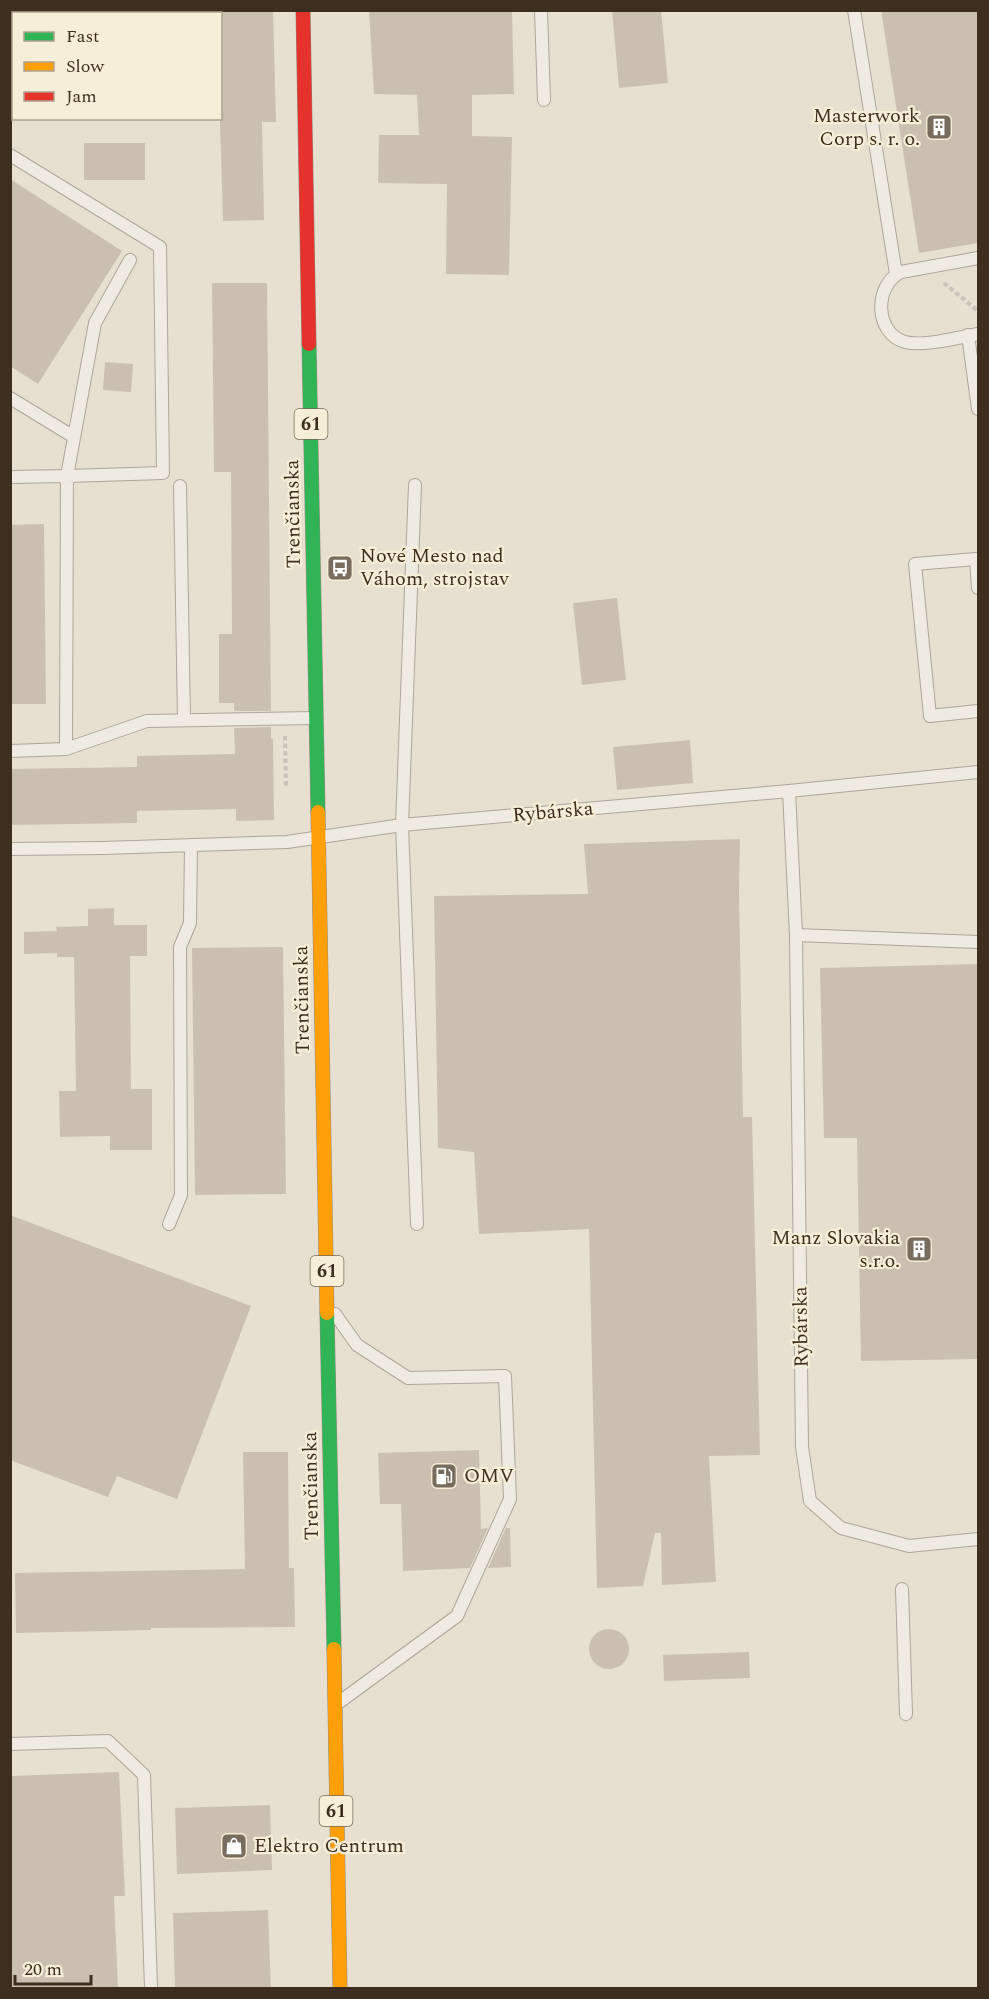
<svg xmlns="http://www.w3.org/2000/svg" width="989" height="1999" font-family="Spectral,serif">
<rect width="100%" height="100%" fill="#e7e0d1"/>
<path fill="#cbbfb2" d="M220,10H273L276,122H262L264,220L223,221L220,123Z
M369,10H512L514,94L472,95V136L512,137L509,275L446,274L447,184L378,183L379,135H419L417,95L374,94Z
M612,10H661L668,83L619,88Z
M881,10H978V243L919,253Z
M84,143H145V180H84Z
M10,179L122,251L38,384L10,366Z
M212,283H267L271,711H234V703H219V634H232L231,472H214Z
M105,362L133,364L131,392L103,390Z
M44,524L46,704H10V525Z
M617,598L626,680L582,685L573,603Z
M271,727V739H273L274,820L236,821V809L137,811V823L10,825V769L137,767V756L235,754L234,728Z
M690,740L693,783L617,790L613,747Z
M740,839L739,891L743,1117H752L760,1455L709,1456L716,1582L662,1585L661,1533H655L643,1586L597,1588L589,1229L479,1234L474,1152L438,1148L434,896L588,894L584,844Z
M114,908V925H147V956H130L131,1089H152V1150H110V1136L60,1137L59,1091H76L74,957H57V953L24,954V932L57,931L56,927L88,926V909Z
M283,947L286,1194L195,1195L192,948Z
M978,964V1359L861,1361L857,1138H824L820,968Z
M10,1215L251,1306L177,1499L117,1476L108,1497L10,1460Z
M479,1450L481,1529L488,1528L470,1568L403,1571L401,1504H380L378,1453Z
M243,1452H288L289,1568H294L295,1627L151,1628V1630L16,1633L15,1573L245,1569Z
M506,1528H510L511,1567L488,1568Z
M589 1649a20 20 0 1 1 40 0a20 20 0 1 1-40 0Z
M749,1652L750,1678L664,1681L663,1655Z
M119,1772L125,1896H114L118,1988H10V1776Z
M270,1805L272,1870L177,1874L175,1808Z
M268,1910L271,1989H175L173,1913Z"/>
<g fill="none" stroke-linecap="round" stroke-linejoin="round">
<defs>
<path id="lane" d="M541,10L544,100
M854,10L896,274
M10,155L160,247L163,473L67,476L95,323L130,260
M978,258L901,272C874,285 874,333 905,342C924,347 959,337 978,334
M968,335L978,409
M10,398L74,437
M10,477L67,476L66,749
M415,485L402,825L417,1224
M180,486L184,720
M978,588L976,559L915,564L930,716L978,711
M10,751L66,749L147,721L315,718
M789,791L796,935L802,1447L810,1501L841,1528L909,1546L978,1539
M10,849L103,848L287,842L402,825L789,791L978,772
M796,935L978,942
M169,1224L181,1195L180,947L190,923L191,845
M335,1314L357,1345L408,1378L505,1376L510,1499L457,1616L338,1703
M902,1589L906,1714
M10,1744L108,1741L144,1775L151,1988"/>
<path id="fast" d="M309,344L318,812
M327,1313L334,1649"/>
<path id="slow" d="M318,812L327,1313
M334,1649L340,1988"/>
<path id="jam" d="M303,10L309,344"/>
</defs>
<use href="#lane" stroke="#ada599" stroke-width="14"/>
<use href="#fast" stroke="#928b80" stroke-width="15"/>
<use href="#slow" stroke="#928b80" stroke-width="15"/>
<use href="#jam" stroke="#928b80" stroke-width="15"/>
<path stroke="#c8c2b9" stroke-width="4" stroke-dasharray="4.5 3" stroke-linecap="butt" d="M944,283L978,311
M285,736L286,788"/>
<use href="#lane" stroke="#efebe3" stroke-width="12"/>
<use href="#fast" stroke="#30b455" stroke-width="14"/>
<use href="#slow" stroke="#ff9f0a" stroke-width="14"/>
<use href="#jam" stroke="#e5322d" stroke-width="14"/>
</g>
<defs>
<symbol id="building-square" viewBox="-11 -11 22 22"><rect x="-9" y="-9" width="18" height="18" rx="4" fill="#786c5e" stroke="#f7eed8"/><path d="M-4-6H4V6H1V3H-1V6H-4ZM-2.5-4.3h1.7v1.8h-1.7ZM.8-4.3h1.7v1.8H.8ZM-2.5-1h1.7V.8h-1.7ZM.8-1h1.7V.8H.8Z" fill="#fff"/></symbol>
<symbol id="bus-square" viewBox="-11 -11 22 22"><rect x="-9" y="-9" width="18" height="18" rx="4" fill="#786c5e" stroke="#f7eed8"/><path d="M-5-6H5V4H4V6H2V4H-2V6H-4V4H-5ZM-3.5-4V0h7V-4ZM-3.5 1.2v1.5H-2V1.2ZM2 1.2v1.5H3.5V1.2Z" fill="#fff"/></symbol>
<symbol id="fuel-square" viewBox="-11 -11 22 22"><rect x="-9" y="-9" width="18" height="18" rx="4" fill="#786c5e" stroke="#f7eed8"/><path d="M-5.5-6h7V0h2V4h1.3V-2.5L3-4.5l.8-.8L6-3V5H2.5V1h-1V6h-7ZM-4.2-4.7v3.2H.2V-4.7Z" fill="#fff"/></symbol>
<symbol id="shop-square" viewBox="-11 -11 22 22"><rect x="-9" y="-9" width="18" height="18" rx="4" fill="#786c5e" stroke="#f7eed8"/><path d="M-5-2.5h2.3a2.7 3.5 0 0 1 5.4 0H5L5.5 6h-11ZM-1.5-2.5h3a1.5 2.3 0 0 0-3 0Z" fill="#fff"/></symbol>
</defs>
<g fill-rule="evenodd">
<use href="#building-square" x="924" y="112" width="30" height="30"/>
<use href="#bus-square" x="325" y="553" width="30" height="30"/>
<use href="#building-square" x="904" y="1234" width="30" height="30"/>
<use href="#fuel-square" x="429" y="1461" width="30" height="30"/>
<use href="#shop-square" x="219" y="1831" width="30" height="30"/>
</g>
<g text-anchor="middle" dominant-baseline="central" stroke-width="4.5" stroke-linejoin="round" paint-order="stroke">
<g fill="#f7eed8" stroke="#756857" stroke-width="1.5">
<rect x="294.5" y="409" width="33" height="30" rx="4.5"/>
<rect x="310.5" y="1256" width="33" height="30" rx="4.5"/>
<rect x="319.5" y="1796" width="33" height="30" rx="4.5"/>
</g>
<g font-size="18" font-weight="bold" fill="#3d2e20">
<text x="311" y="424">61</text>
<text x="327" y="1271">61</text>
<text x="336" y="1811">61</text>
</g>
<g font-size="20" fill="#3d2e20" stroke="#f7eed8" text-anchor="start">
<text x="920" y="116" text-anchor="end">Masterwork<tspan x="920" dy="23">Corp s. r. o.</tspan></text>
<text x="360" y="556">Nové Mesto nad<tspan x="360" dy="23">Váhom, strojstav</tspan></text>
<text x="900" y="1238" text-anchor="end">Manz Slovakia<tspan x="900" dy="23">s.r.o.</tspan></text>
<text x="464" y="1476">OMV</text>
<text x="254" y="1846">Elektro Centrum</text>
</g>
<g font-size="20" fill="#3d2e20" stroke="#f7eed8">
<text transform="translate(293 514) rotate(-91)">Trenčianska</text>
<text transform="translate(553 812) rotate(-5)">Rybárska</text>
<text transform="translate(302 1000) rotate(-91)">Trenčianska</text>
<text transform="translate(801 1327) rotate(-91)">Rybárska</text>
<text transform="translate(311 1486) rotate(-91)">Trenčianska</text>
</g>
</g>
<rect width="989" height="1999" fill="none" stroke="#3d2e20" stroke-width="24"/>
<rect x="12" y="12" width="210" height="108" fill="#f7eed8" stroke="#ada18e" stroke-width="1.5"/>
<rect x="24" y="32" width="30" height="9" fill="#30b455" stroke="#ada18e" stroke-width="1.5"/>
<text x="66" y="42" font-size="18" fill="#3d2e20">Fast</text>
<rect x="24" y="62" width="30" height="9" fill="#ff9f0a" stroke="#ada18e" stroke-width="1.5"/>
<text x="66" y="72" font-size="18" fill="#3d2e20">Slow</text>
<rect x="24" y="92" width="30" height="9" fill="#e5322d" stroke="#ada18e" stroke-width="1.5"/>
<text x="66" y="102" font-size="18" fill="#3d2e20">Jam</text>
<path d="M15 1975v9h76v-9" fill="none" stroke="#3d2e20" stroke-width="3"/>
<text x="24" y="1975" font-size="18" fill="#3d2e20" stroke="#f7eed8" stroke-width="4.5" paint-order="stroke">20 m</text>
</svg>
